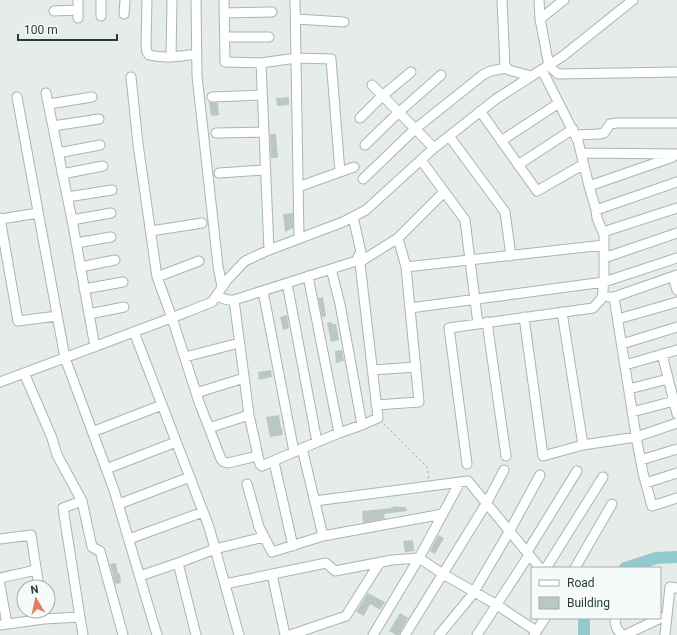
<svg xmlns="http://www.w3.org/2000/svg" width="677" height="635" font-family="Roboto,sans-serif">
<rect width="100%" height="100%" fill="#e6ede9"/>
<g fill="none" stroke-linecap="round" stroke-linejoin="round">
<path stroke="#93cacd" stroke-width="12" d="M625,568L656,558L677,557
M584,618V635"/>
</g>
<path fill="#bbc8c2" d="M289,97V105L277,106L276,98Z
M209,102L218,103L219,115L211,116Z
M270,134H276L278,158H271Z
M293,213V228L285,232L283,214Z
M323,297L326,316L322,317L318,298Z
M287,315L289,328L283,330L280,317Z
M332,322V324H336L339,340L331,342L327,323Z
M342,350L344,361L336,363L335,351Z
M271,370L272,377L259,380L258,372Z
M279,415L281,428L282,427L283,435L270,437L266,417Z
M399,506V507H406L407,511L384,514L385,519L363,523L362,511L392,508V507Z
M438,535L444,538L435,554L430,551Z
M413,540L414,551L405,552L403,541Z
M116,563L118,574L120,573L121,583L115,584L110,564Z
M368,593L385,602L380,610L370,604L364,616L356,612Z
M400,613L408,618L400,632L399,635H396L389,631Z"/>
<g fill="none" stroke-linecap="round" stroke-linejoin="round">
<defs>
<path id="minor" d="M147,0L146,46L147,52L149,55C165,59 180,56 197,54
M196,0L197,76L218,266L222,287
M224,0L225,62L261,63L296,58L331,59L340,172
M295,0L299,238
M502,0L505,66L509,70L531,76
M539,0L540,19L549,66L558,74L677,72
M54,11L78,10
M224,13L272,12
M124,14L125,0
M101,16V0
M78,18V0
M296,19L344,22
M540,19L564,0
M225,37H269
M171,57L172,0
M261,63L269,250
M131,77L138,144L157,277L172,318L199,402L221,459L224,462L228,463L258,456L249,415L234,300L356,261L361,252L353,217
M372,85L434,148
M46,93L72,220L95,347
M17,97L65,358L114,490L157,635
M212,97L262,95
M49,104L92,97
M480,111L537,191L584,164
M360,118L382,96L411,72
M53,126L99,119
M216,133L264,132
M576,135L599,134L604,133L610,124L616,123H677
M449,136L505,212L511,256
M501,141L559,103
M365,145L398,113L441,75
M58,153L100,145
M582,153L677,154
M421,160L465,220L478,324
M518,165L573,129
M219,173L265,170
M62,174L103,166
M363,179L415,129L484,74L491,71L506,68
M589,186L673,157
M298,187L354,167
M67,197L112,190
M596,210L677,182
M0,218L18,321L57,316
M1,219L38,213
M72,220L111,213
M151,231L202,223
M603,232L677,208
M76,243L111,237
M359,255L378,418L362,425
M604,258L677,233
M360,262L398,238L444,192
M80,267L115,260
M406,267L604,245
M331,269L340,304L362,425L339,433
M308,276L339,433L317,442
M157,277L199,261
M673,277L677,290
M287,283L317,442L294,452
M84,289L123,282
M216,296C222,298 227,301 234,300
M609,297H614L677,275
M614,297L637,442L643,473L652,506L677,498
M410,308L604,282L677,258
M562,312L583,445
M89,314L124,307
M524,317L543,456L583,445L636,437L677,423
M618,319L677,302
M487,322L506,456
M134,332L209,527L239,635
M622,344L677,327
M662,354L677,414
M185,357L239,343
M625,365L677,350
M372,370L416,367
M24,373L52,438L57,455L82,501
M0,382L187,312L212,302L227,280L245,261L269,250L343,222L366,210L434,148L496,99L563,56L633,0
M629,389L668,379
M196,393L244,378
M376,405L419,402L406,267L398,238
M632,412L674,401
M209,428L249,415
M92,432L162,405
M302,448L323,536
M258,456L260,464L262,466L264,465L294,452L263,291
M641,460L677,449
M274,462L293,546
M467,464L449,328L593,308L602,298L604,282V235L597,218L596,210L589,186L578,141L542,70
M106,469L176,442
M646,483L677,473
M247,484L259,527L272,552L323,536L443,514
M315,501L468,481L540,568
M119,504L190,477
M0,539L31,535L39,587
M129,539L203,512
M527,552L577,471
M178,563L196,635
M546,568L603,477
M575,568L612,504
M272,574L285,635
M140,576L178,563L215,549L264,537
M0,578L36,570
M225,584L326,563L335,571L392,560L419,558L443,574L497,605L536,631
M0,585L7,624
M43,611L44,619L80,617L63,508L82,501L92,547L100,551L123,635
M80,617L83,635
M616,618L615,622L617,629L622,635
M0,625L44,619
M290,635L346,616L380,562
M373,635L419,558L460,482
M405,635L486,504L504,470
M439,635L472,595L509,532L540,475
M477,635L529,555
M534,635L545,618
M625,635L667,615
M665,635L670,587L677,588"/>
</defs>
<use href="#minor" stroke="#a9b5af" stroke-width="11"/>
<path stroke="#89ae9f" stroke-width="1" stroke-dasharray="2 3" stroke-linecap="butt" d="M384,424L427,467L429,479"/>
<use href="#minor" stroke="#fff" stroke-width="9"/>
</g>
<rect x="531" y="567" width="130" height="52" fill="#f6faf8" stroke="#a3afaa"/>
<rect x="539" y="580" width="20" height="6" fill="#ffffff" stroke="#a3afaa"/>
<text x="567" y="587" font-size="12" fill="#263e35">Road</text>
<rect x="539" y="597" width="20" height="12" fill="#bbc8c2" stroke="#a3afaa"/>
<text x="567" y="607" font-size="12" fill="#263e35">Building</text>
<g transform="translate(36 599) rotate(351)"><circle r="19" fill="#f6faf8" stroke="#a3afaa"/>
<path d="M0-3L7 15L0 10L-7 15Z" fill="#e67d6c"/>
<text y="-6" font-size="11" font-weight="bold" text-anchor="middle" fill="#263e35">N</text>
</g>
<path d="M18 34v6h99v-6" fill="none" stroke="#263e35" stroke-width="2"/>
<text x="24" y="34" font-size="12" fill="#263e35" stroke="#f6faf8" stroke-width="3" paint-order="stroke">100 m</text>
</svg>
